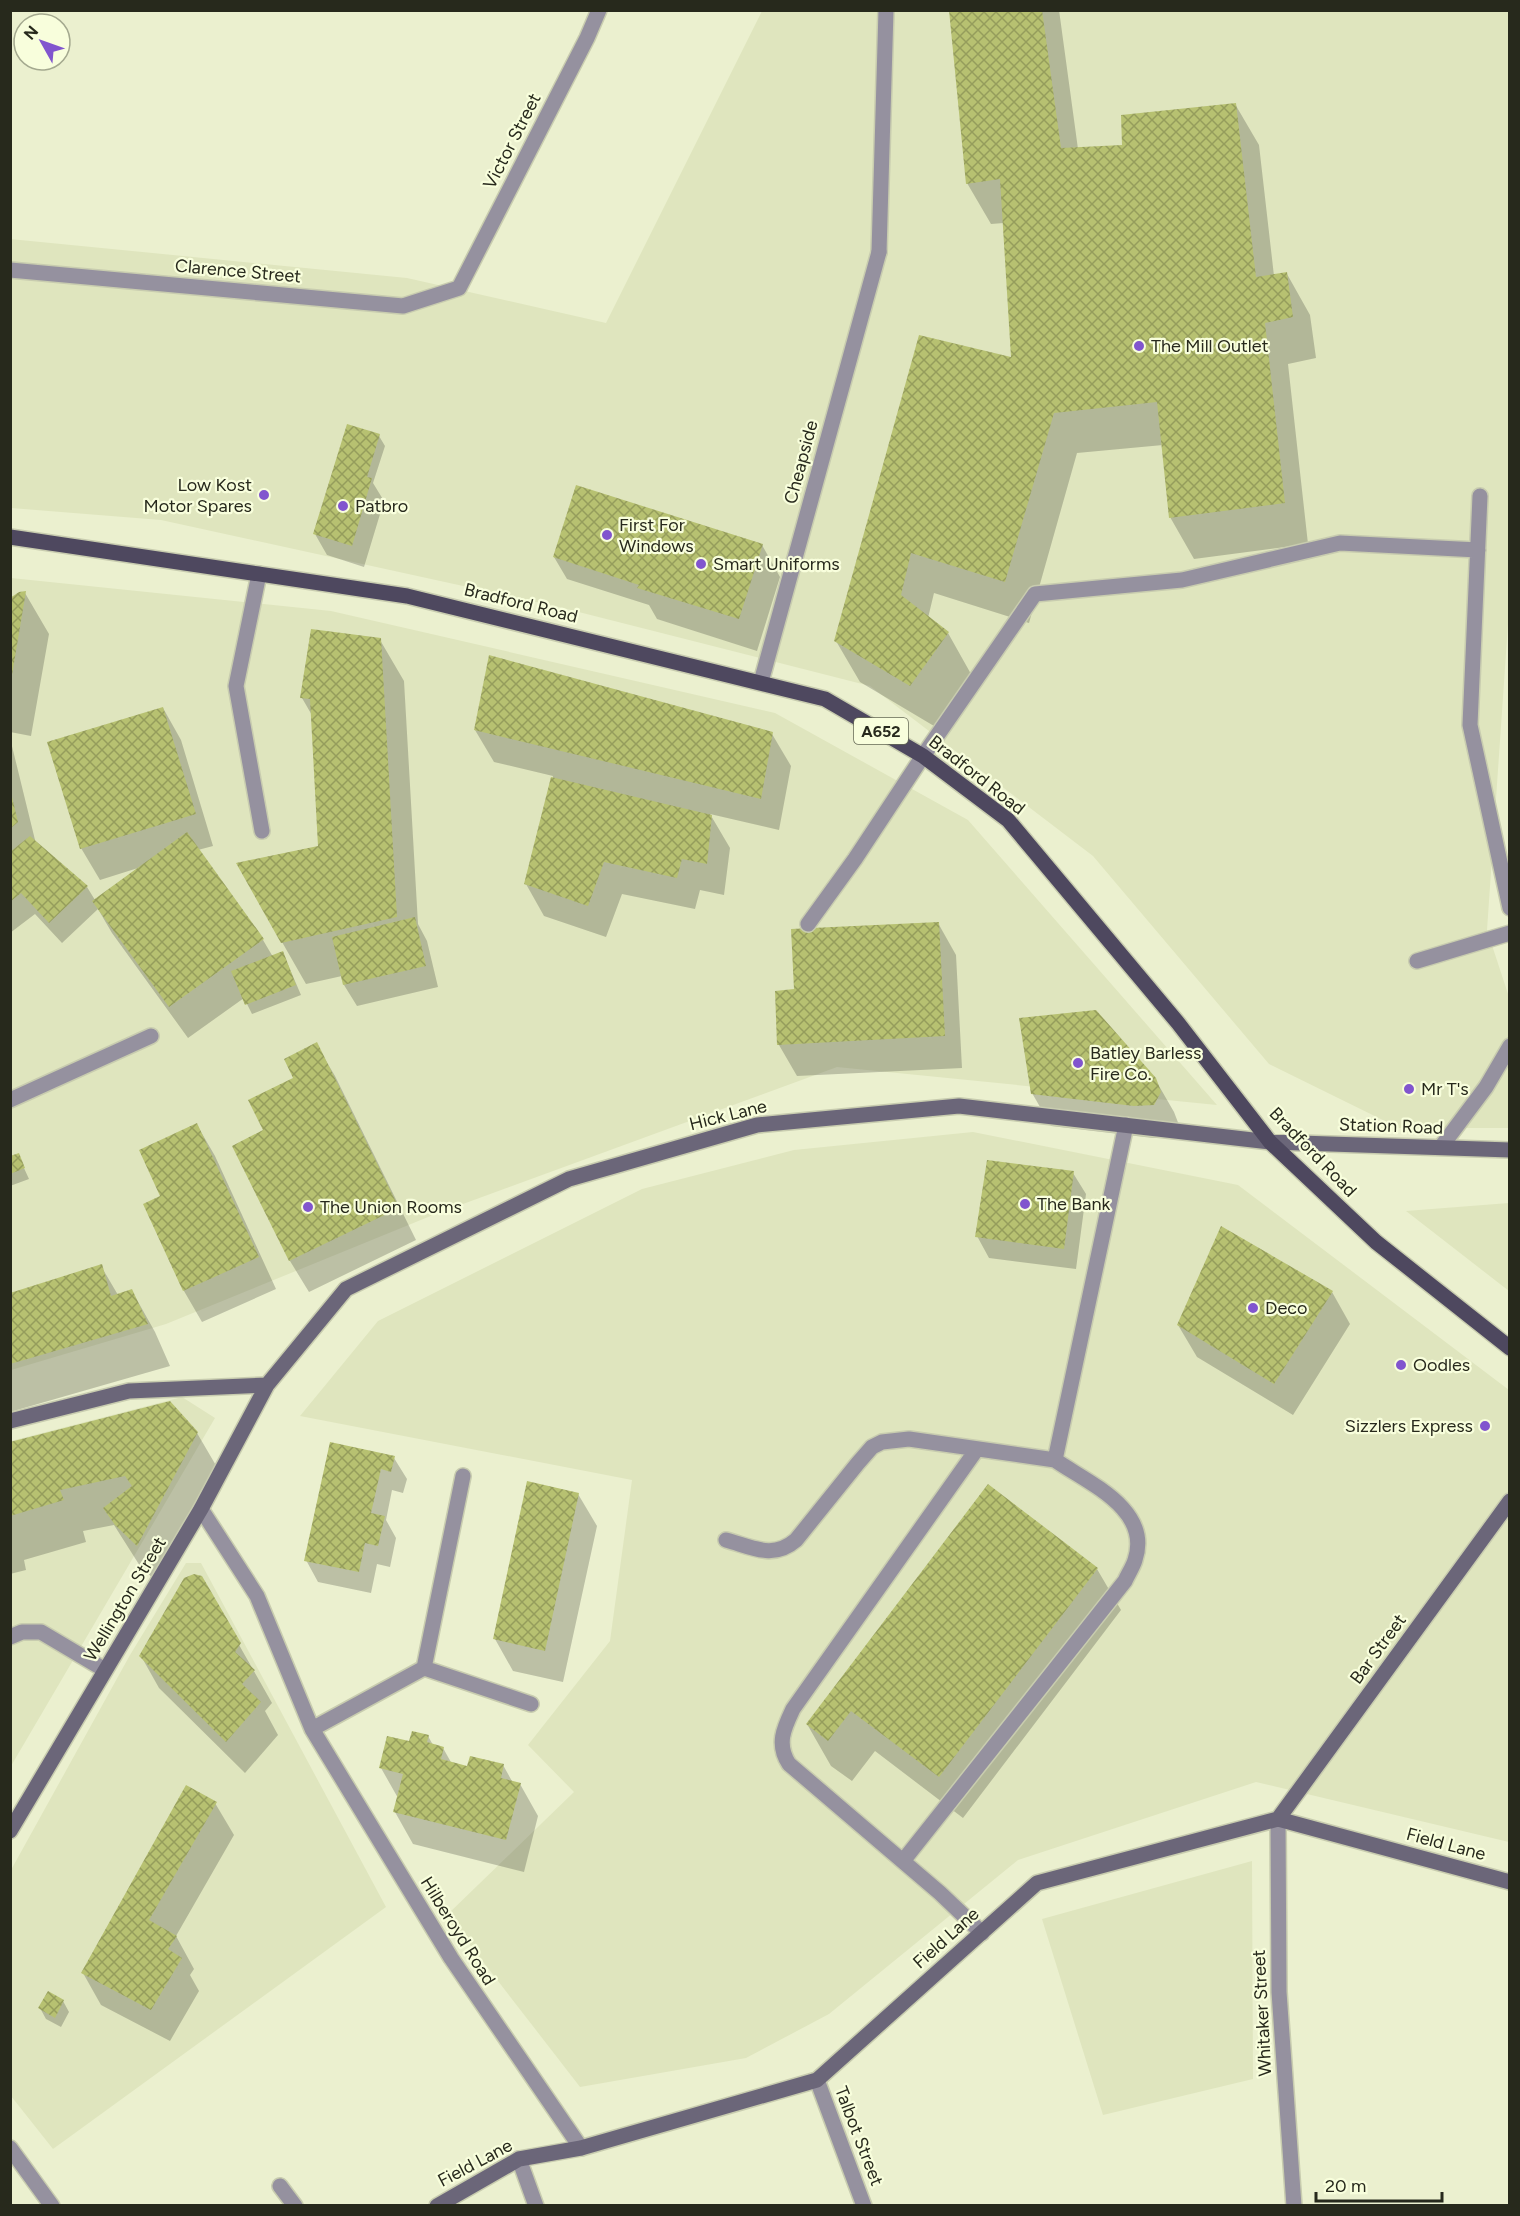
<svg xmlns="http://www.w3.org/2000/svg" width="1520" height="2216" font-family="Figtree,sans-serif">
<defs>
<pattern id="building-cross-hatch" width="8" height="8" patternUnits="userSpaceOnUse" patternTransform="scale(1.5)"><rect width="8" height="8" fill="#b7c171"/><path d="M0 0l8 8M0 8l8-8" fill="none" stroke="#959d5c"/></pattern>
</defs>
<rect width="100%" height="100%" fill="#ebf0cf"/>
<path fill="#dfe5be" d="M762,11H1509L1510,595L1487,930L1509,997V1128H1399L1269,1064L1093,856L870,686L559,607L161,520L11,508L10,239L407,278L606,323Z
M11,578L331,611L775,713L968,820L1217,1105L837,1067L433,1215L166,1324L11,1370Z
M973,1132L1238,1185L1509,1390V1842L1256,1782L1018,1860L829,2014L746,2058L580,2087L447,1915L574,1792L528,1745L610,1641L632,1480L300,1416L378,1321L642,1189L794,1150Z
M1509,1203V1291L1406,1211Z
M182,1397L215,1418L11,1766V1441Z
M186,1563H201L386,1907L53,2149L11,2096V1870L130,1655Z
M1252,1861L1253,2079L1103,2115L1042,1919Z"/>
<path fill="#0003" d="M951,10H1059L1078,149L1123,147L1235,104L1259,145L1274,276L1287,274L1310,315L1316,358L1288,364L1308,544L1194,559L1170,517L1163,445L1077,453L1029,623L934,593L928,618L948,633L971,674L934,726L860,682L836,641L1013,359L1004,223L991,224L967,183Z
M379,436L385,446L373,483L384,501L364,567L327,555L315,534Z
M762,545L780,577L757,651L657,619L649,605L567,579L554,557Z
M25,593L49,634L31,736L10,732V599Z
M380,640L404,681L418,924L427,941L438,987L357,1006L344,985L342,976L306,984L282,942L320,847L313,717L302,698Z
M163,708L181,740L213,846L198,850L263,940L273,957L283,953L301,995L252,1014L244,998L188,1038L112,933L98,909L62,943L35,914L10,933V738L36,844L87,887L95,900L138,868L100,880L81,848Z
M475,730L772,734L791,766L779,830L710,814L730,848L724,895L700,890L695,909L622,894L606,937L544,916L526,884L553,776L494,762Z
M938,923L956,955L962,1068L797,1076L779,1045L796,991Z
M316,1044L335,1076L416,1240L309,1292L290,1261L234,1147L265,1131Z
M1155,1079L1174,1112L1179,1125L1173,1137L1153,1138L1051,1126L1032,1093Z
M197,1125L215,1156L276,1289L202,1322L184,1291L145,1205L162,1196Z
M18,1155L29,1179L10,1186V1158Z
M1073,1173L1086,1194L1076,1269L989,1258L977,1236Z
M101,1266L118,1295L132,1291L155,1332L170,1366L10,1412V1295Z
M1332,1292L1350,1324L1293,1415L1197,1357L1178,1325Z
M197,1433L221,1474L161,1586L140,1566L114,1525L83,1531L86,1542L24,1560L26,1570L10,1574V1443Z
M331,1444L394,1458L407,1479L403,1493L392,1490L386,1520L396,1538L390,1567L377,1564L371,1593L318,1582L306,1560Z
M578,1494L597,1526L563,1682L513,1671L495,1639Z
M1097,1569L1121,1610L963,1818L875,1751L852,1781L831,1766L807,1724Z
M201,1578L272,1703L265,1711L278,1735L245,1773L159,1688L141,1656Z
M428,1736L433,1745L443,1748L452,1764L468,1768L503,1765L513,1783L520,1784L538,1816L524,1872L413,1844L395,1812L398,1798L381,1768L410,1743Z
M215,1803L234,1835L176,1936L194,1969L190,1975L199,1991L170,2041L101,2005L83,1973Z
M63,2001L69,2012L61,2027L46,2019L40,2008Z"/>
<path fill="url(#building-cross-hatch)" d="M949,10H1042L1061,148L1122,145L1121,115L1236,103L1256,277L1287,272L1293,317L1265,323L1285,503L1169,518L1157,402L1054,413L1005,582L911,553L901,595L949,632L910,686L834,641L919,335L1011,357L1000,179L966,184Z
M347,424L380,434L367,477L372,478L352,546L313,534Z
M576,485L763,544L739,619L637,588L639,585L553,557Z
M26,591L12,675H10V598L19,592Z
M311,629L381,638L397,917L281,943L236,863L318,846L310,699L300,698Z
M489,655L773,732L761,799L474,730Z
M163,707L196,814L80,849L47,742Z
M551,777L712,815L707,864L682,859L677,878L604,862L588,906L524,884Z
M11,793L18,822L10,829V794Z
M187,832L264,939L169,1007L92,901Z
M30,836L88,886L49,923L21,893L10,902V852Z
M415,917L426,966L343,985L332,937Z
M939,922L945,1036L777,1045L775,991L794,989L791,929Z
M283,951L296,985L245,1005L231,971Z
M1096,1010L1156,1078L1161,1092L1154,1105L1134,1106L1031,1094L1019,1018Z
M317,1042L399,1208L289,1261L232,1146L263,1130L248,1100L293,1078L284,1059Z
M197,1123L259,1257L183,1291L143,1204L160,1196L139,1150Z
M19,1153L25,1168L10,1174V1156Z
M987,1160L1074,1171L1064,1249L975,1237Z
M1221,1226L1333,1291L1274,1384L1177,1325Z
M102,1264L111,1296L132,1289L148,1324L10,1364V1293Z
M170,1401L198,1432L137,1546L115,1525L103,1508L132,1486L125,1476L60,1490L64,1500L10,1516V1442Z
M330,1442L395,1456L391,1472L381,1469L371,1513L385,1516L378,1546L365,1543L359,1572L304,1561Z
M527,1481L579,1493L545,1651L493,1639Z
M988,1484L1098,1568L939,1777L851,1711L828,1741L806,1724Z
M194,1574L202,1576L241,1643L235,1652L255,1670L242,1684L261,1702L226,1742L139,1656L184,1578Z
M412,1731L429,1735L427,1742L444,1747L441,1759L467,1766L470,1756L504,1764L501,1778L521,1783L506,1840L393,1812L403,1774L379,1768L387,1736L409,1741Z
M186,1785L217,1802L149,1920L177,1936L168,1949L182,1958L151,2010L81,1973Z
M48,1991L64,2000L55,2018L38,2008Z"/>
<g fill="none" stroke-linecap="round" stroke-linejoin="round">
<defs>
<path id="lane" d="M879,252L886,10
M1480,496L1470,725L1510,908
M259,574L236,686L262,831
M808,924L855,859L923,756L1035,594L1182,580L1340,543L1478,550
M1417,961L1510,933
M1441,1147L1486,1087L1510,1046
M977,1449L793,1709C784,1728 776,1744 789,1764L940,1893L982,1933
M726,1540C752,1547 773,1560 796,1540L858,1463L872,1447L882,1442L909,1439L1055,1460
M10,1637L22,1632H41L105,1670
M903,1861L1125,1581C1128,1574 1133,1567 1135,1560C1152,1509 1088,1483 1055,1460L1126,1125
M280,2186L295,2206"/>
<path id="street" d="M10,270L403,306L459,288L587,38L599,10
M761,682L879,252
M10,1100L151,1036
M201,1509L257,1596L312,1729L451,1958L581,2148
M424,1668L531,1704
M312,1729L424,1668L463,1476
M1278,1819L1279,1992L1294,2206
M817,2080L864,2206
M10,2148L52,2206
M519,2159L536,2206"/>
<path id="secondary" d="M10,1421L129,1391L267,1385
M1278,1819L1510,1501
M10,1831L201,1509L267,1385L346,1289L569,1179L757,1125L959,1106L1270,1142L1510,1150
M437,2206L519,2159L581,2148L817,2080L1037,1883L1278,1819L1510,1882"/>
<path id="primary" d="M10,537L407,596L825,699L923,756L1008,820L1178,1023L1270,1142L1376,1242L1510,1348"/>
</defs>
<use href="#lane" stroke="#c8ccaf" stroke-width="18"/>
<use href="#street" stroke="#c8ccaf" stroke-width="18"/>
<use href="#secondary" stroke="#c8ccaf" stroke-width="18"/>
<use href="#primary" stroke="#c8ccaf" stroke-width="18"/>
<use href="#lane" stroke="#95919f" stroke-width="15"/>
<use href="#street" stroke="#95919f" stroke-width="15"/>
<use href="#secondary" stroke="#6b6679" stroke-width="15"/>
<use href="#primary" stroke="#4e485f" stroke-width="15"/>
</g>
<g fill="#8155ce" stroke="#f8fedc" stroke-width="2">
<circle cx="1139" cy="346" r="6"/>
<circle cx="264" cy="495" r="6"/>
<circle cx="343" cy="506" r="6"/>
<circle cx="607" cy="535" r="6"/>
<circle cx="701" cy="564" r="6"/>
<circle cx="1078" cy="1063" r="6"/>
<circle cx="1409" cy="1089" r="6"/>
<circle cx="1025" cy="1204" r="6"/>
<circle cx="308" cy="1207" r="6"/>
<circle cx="1253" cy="1308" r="6"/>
<circle cx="1401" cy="1365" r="6"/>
<circle cx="1485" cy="1426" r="6"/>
</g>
<g text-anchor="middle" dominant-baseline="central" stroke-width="4.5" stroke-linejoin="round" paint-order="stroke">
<rect fill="#f8fedc" stroke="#666956" stroke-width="1.5" x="854" y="718" width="54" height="26" rx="4.5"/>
<g font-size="16" font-weight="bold" fill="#27291c">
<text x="881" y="731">A652</text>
</g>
<g font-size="18" fill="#27291c" stroke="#f8fedc">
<text transform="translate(512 141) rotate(-63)">Victor Street</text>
<text transform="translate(238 271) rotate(5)">Clarence Street</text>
<text transform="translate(801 462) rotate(-75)">Cheapside</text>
<text transform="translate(521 603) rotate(14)">Bradford Road</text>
<text transform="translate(977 775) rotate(38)">Bradford Road</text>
<text transform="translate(728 1115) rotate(-14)">Hick Lane</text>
<text transform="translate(1391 1126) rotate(2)">Station Road</text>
<text transform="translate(1313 1152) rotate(46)">Bradford Road</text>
<text transform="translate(125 1599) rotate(-59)">Wellington Street</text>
<text transform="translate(1378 1649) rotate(-54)">Bar Street</text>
<text transform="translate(1446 1844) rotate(15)">Field Lane</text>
<text transform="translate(458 1931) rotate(58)">Hilberoyd Road</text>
<text transform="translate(946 1938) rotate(-42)">Field Lane</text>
<text transform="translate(1262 2013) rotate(-93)">Whitaker Street</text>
<text transform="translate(859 2136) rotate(69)">Talbot Street</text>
<text transform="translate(475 2163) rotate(-28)">Field Lane</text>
</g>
<g font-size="18" fill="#27291c" stroke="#f8fedc" text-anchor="start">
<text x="1151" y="346">The Mill Outlet</text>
<text x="252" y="485" text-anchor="end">Low Kost<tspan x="252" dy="21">Motor Spares</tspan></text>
<text x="355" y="506">Patbro</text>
<text x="619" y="525">First For<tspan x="619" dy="21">Windows</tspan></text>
<text x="713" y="564">Smart Uniforms</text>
<text x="1090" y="1053">Batley Barless<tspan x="1090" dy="21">Fire Co.</tspan></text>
<text x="1421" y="1089">Mr T's</text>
<text x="1037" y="1204">The Bank</text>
<text x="320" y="1207">The Union Rooms</text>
<text x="1265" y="1308">Deco</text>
<text x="1413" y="1365">Oodles</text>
<text x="1473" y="1426" text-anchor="end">Sizzlers Express</text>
</g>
</g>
<rect width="1520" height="2216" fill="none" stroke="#27291c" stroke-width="24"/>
<g transform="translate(42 42) rotate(310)"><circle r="28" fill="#f8fedc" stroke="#a4a98f" stroke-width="1.5"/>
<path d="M0-4.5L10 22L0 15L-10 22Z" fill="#8155ce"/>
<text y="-9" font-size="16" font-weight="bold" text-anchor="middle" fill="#27291c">N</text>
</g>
<path d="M1316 2192v9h126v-9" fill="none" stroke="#27291c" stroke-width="3"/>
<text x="1325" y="2192" font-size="18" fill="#27291c" stroke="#f8fedc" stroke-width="4.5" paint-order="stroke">20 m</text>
</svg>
